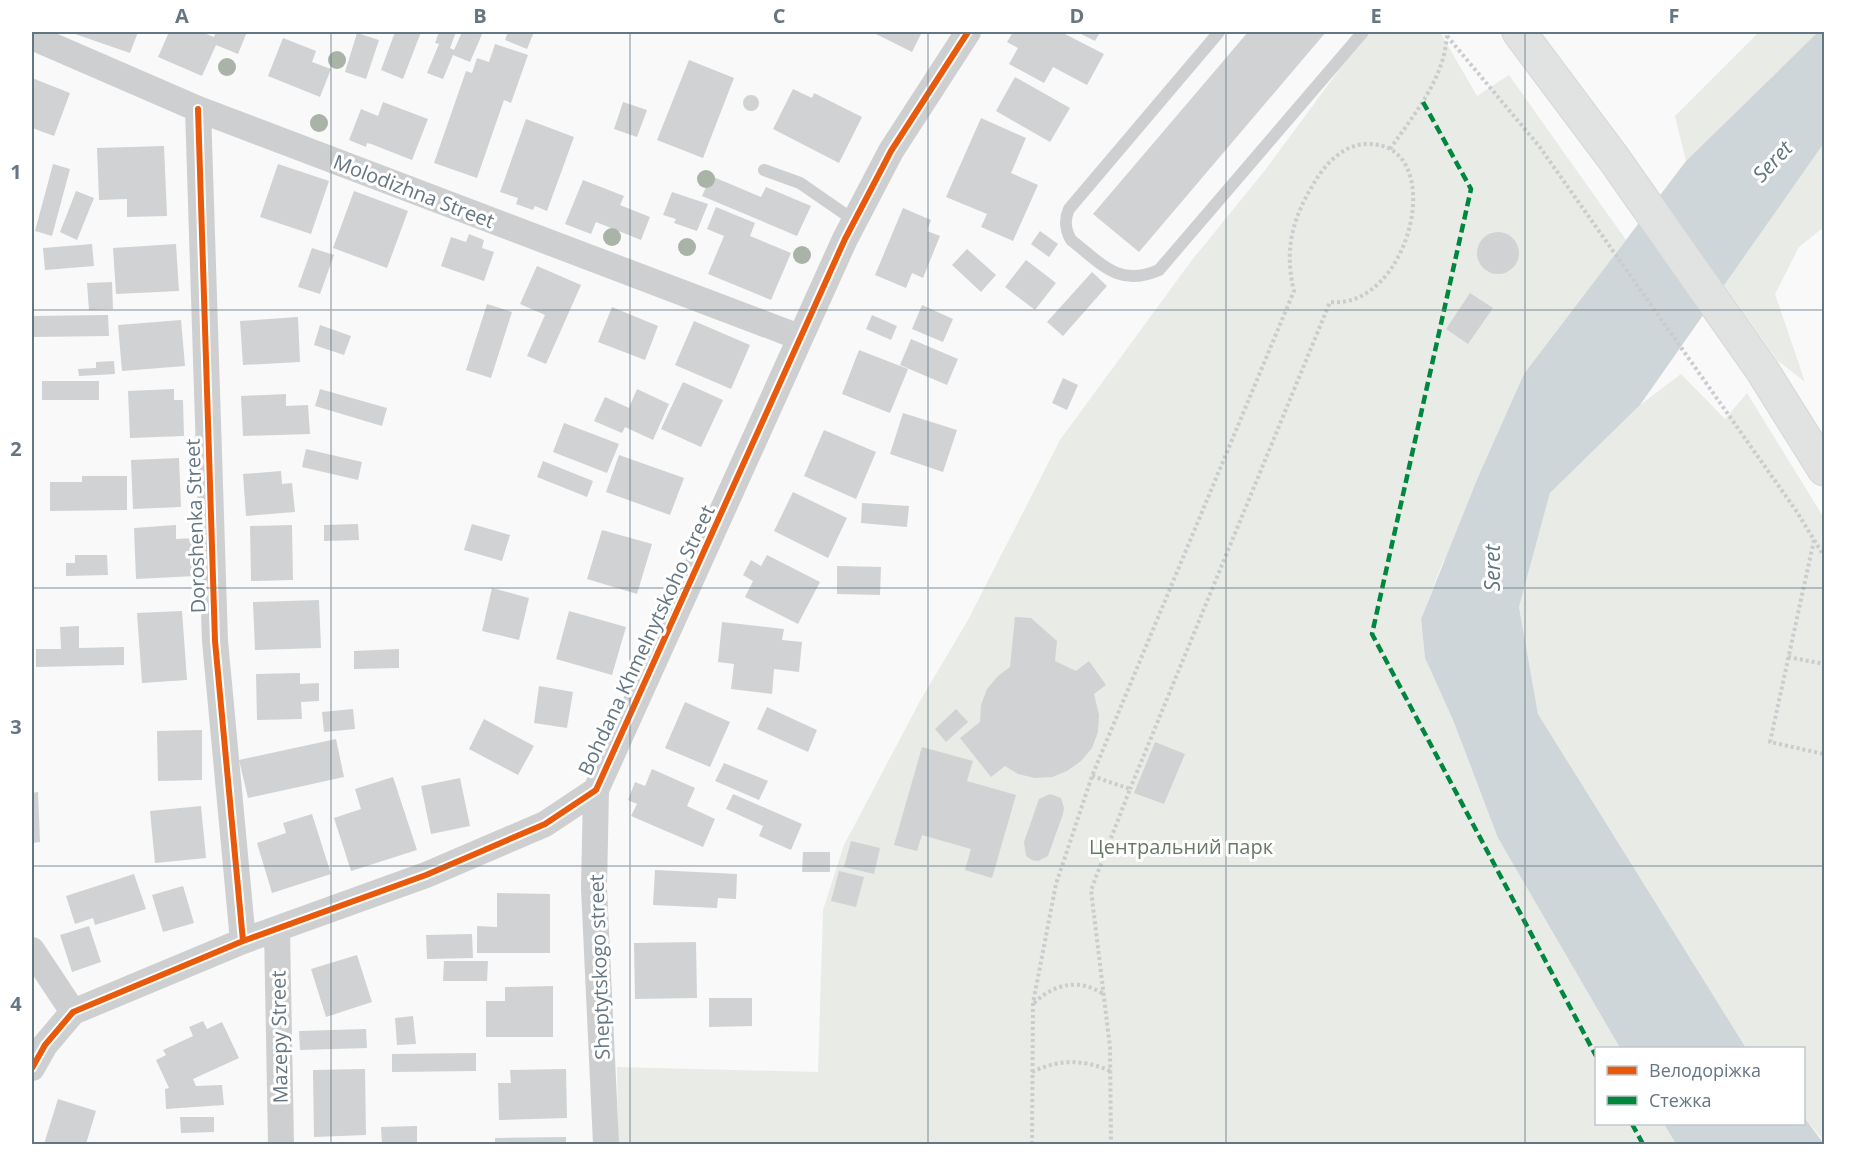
<svg xmlns="http://www.w3.org/2000/svg" width="1856" height="1176" font-family="'Open Sans',sans-serif">
<rect width="100%" height="100%" fill="#f9f9f9"/>
<path fill="#e8ebe6" d="M1367,32H1440L1477,96L1509,75L1626,240L1614,255L1442,564L1421,619L1425,658L1453,720L1498,838L1620,1048H1596V1124H1664L1676,1144H618L617,1067L818,1072L823,910L844,845L920,701L968,620L1060,440L1192,260L1266,169Z
M1759,32H1818L1686,161L1675,116Z
M1824,143V227L1799,247L1775,294L1805,382L1777,360L1724,285Z
M1681,374L1725,419L1747,393L1824,518V1141L1804,1117V1048H1746L1538,714L1519,607L1550,493L1640,405Z"/>
<path fill="#ced6d9" d="M1818,32H1824V143L1640,405L1550,493L1519,607L1538,714L1746,1048H1620L1498,838L1453,720L1425,658L1421,619L1479,475L1524,374L1686,161Z
M1804,1117L1824,1144H1676L1664,1124H1804Z"/>
<path fill="#d0d2d3" d="M76,32H138L130,53L75,34Z
M169,32H201L214,37L216,32H247L238,54L216,45L202,76L158,57Z
M395,32H421L403,79L381,70Z
M439,32H456L450,48L454,50L462,32H483L470,62L453,55L443,79L427,73L439,44L435,43Z
M508,32H534L527,49L505,40Z
M872,32H922L912,52Z
M1013,32H1061L1104,54L1087,85L1053,67L1044,83L1009,64L1018,48L1007,42Z
M1077,32H1100L1095,41Z
M1248,32H1326L1139,252L1093,214Z
M357,33L379,40L366,79L345,72Z
M283,38L316,51L312,62L331,69L320,97L268,76Z
M495,44L528,55L511,103L504,100L477,178L434,163L466,71L472,73L477,58L489,62Z
M689,60L734,78L703,158L657,140Z
M1015,77L1070,108L1050,142L996,111Z
M32,78L70,93L54,136L32,128Z
M793,89L812,98L814,93L862,117L839,163L773,129Z
M743 103a8 8 0 1 1 16 0a8 8 0 1 1-16 0Z
M383,102L428,119L412,160L371,144L367,143L366,147L349,140L361,109L378,116Z
M623,102L647,110L637,137L614,129Z
M981,118L1026,138L1011,173L1038,185L1013,241L981,227L987,214L946,197Z
M526,119L574,137L547,211L535,206L533,210L516,204L518,198L500,192Z
M164,146L167,216L127,217V199L99,200L97,148Z
M53,164L70,169L52,236L35,231Z
M278,164L329,181L311,234L260,217Z
M711,176L761,197L766,187L811,206L797,236L702,196Z
M583,180L624,196L620,205L650,217L641,240L596,222L591,234L565,224Z
M76,191L94,198L77,240L60,232Z
M354,191L408,211L387,268L333,248Z
M672,192L708,204L697,231L674,223L676,219L663,215Z
M716,207L755,223L750,236L791,253L771,300L708,274L724,236L707,229Z
M903,208L931,220L927,231L940,236L923,278L912,273L906,288L875,275Z
M1040,231L1058,244L1049,257L1031,244Z
M1477 253a21 21 0 1 1 42 0a21 21 0 1 1-42 0Z
M469,234L484,240L482,248L494,252L484,281L441,266L451,237L466,242Z
M92,244L94,266L45,270L43,248Z
M176,244L179,291L116,294L113,248Z
M312,248L334,255L320,294L298,287Z
M967,249L996,275L981,292L952,265Z
M1026,260L1056,283L1035,310L1005,287Z
M537,266L581,285L546,364L527,356L545,315L520,304Z
M1092,272L1107,286L1063,336L1047,322Z
M112,282L113,309L89,310L87,283Z
M1470,293L1493,308L1468,344L1446,329Z
M487,304L512,312L491,378L466,370Z
M922,305L953,319L943,342L912,329Z
M612,307L658,326L645,360L598,342Z
M108,315L109,336L32,337V316Z
M872,315L897,326L891,340L866,329Z
M298,317L300,362L243,365L240,321Z
M181,320L185,366L122,371L118,325Z
M694,321L750,345L731,389L675,365Z
M320,325L351,336L344,355L314,345Z
M911,339L958,359L947,385L900,365Z
M859,350L908,369L890,413L842,394Z
M114,361L115,374L79,376L78,369L96,368V362Z
M1063,378L1078,385L1067,410L1052,403Z
M42,381H99V400H42Z
M683,382L723,400L701,447L661,429Z
M174,389V400H183L184,436L130,438L128,391Z
M320,389L387,408L382,426L315,406Z
M637,389L669,404L653,440L625,427L622,433L594,421L605,397L629,408Z
M286,394V406L308,405L310,434L243,436L241,396Z
M903,413L957,430L943,472L890,454Z
M564,423L619,444L607,473L553,452Z
M824,430L876,452L856,499L804,476Z
M306,449L362,462L358,480L302,467Z
M619,455L684,478L670,515L606,492Z
M179,458L181,507L133,509L131,460Z
M543,461L593,481L587,497L537,477Z
M281,471L282,484L292,483L295,512L246,516L243,474Z
M82,476H127V510L50,511V482H82Z
M793,492L847,518L828,558L774,531Z
M862,503L909,506L907,527L861,523Z
M358,524L359,540L324,541V525Z
M472,524L510,535L502,561L464,550Z
M176,525V539L194,538L196,576L136,579L134,528Z
M292,525L293,580L251,581L250,526Z
M602,530L652,544L637,594L587,579Z
M75,555H107L108,575L66,576V563H75Z
M767,555L820,582L798,624L745,597L753,581L743,575L751,560L761,566Z
M837,566L881,567L880,595L837,594Z
M492,588L529,598L519,640L482,631Z
M319,600L321,648L255,650L253,602Z
M182,611L187,680L142,683L137,613Z
M569,611L626,627L612,675L556,659Z
M1015,617L1031,618L1057,641L1055,661L1076,671L1089,661L1106,685L1094,694L1099,715L1098,732L1092,748L1081,761L1067,771L1052,777L1035,778L1018,774L1005,766L991,777L960,738L980,722L981,705L987,689L998,676L1010,667Z
M722,622L784,629L782,640L802,642L799,672L774,669L772,694L731,689L734,664L718,662Z
M79,626V648L124,647V665L36,667V649H61L60,627Z
M399,649V668L354,669V651Z
M300,673V684L319,683V701L301,702L302,719L257,720L256,674Z
M539,686L573,692L567,728L534,723Z
M685,702L730,722L710,767L665,748Z
M767,707L817,730L808,752L757,729Z
M353,709L355,729L324,732L322,712Z
M956,709L968,722L946,742L935,729Z
M484,719L534,746L518,775L469,749Z
M202,730V780L158,781L157,731Z
M336,739L344,777L248,798L239,760Z
M1155,742L1185,754L1164,804L1134,793Z
M922,747L973,761L967,781L1016,795L992,878L965,870L971,849L922,835L917,851L894,845Z
M724,763L768,781L759,800L715,781Z
M652,769L695,788L687,806L715,819L703,847L631,816L637,804L628,800L635,782L645,786Z
M393,777L417,850L351,871L334,818L361,809L355,789Z
M460,778L470,826L431,834L421,786Z
M38,792L40,842L32,843V793Z
M733,794L802,824L791,850L759,836L763,826L726,809Z
M1050,794L1061,798L1064,808L1063,814L1048,856L1038,861L1032,860L1026,856L1024,842L1039,799Z
M201,806L206,858L155,863L150,811Z
M312,814L331,874L272,893L257,843L286,833L283,823Z
M851,841L880,848L874,874L844,867Z
M803,852H830V872H802Z
M655,870L737,874L736,899L718,898L717,908L653,905Z
M839,871L864,877L856,907L831,901Z
M134,874L146,909L95,925L93,918L75,924L66,896Z
M183,886L194,923L163,932L152,895Z
M497,893L550,894V953H477V926L497,927Z
M89,926L101,962L72,972L60,935Z
M472,934L473,958L427,959L426,935Z
M696,942L697,998L635,999L634,943Z
M357,955L372,1002L326,1017L311,969Z
M444,961H488L487,981H443Z
M553,986V1037H486V1001H505V987Z
M709,998H752V1026L709,1027Z
M413,1016L416,1044L397,1045L395,1018Z
M203,1021L207,1029L222,1022L239,1058L193,1079L196,1086L222,1085L224,1105L166,1109L165,1089L169,1088L156,1060L166,1055L163,1050L193,1036L189,1027Z
M366,1029L367,1048L300,1050L299,1031Z
M476,1053V1071L392,1072V1054Z
M365,1069L366,1135L314,1137L313,1070Z
M566,1069L567,1118L499,1120L498,1083H511L510,1070Z
M58,1099L96,1111L86,1144H44Z
M180,1117H214V1132L181,1133Z
M417,1126V1144H382L381,1127Z
M566,1137V1144H495V1138Z"/>
<g fill="none" stroke-linecap="round" stroke-linejoin="round">
<defs>
<path id="secondary" d="M1519,32L1614,159L1762,370L1824,469"/>
</defs>
<use href="#secondary" stroke="#d5d6d7" stroke-width="35"/>
<path stroke="#cbcccd" stroke-width="4" stroke-dasharray="3 3" stroke-linecap="butt" d="M1447,36L1539,146L1797,512L1824,556
M1390,149C1415,113 1446,77 1447,32
M1814,540L1770,742L1824,754
M1788,657L1824,664
M1092,776L1130,789L1091,890L1110,1047L1111,1144
M1034,1003C1055,983 1080,978 1105,995
M1032,1072C1060,1059 1083,1059 1110,1071
M1032,1144L1033,1003L1056,884L1092,776L1294,291C1284,250 1292,219 1314,183C1325,164 1344,144 1367,144C1450,142 1411,310 1330,302L1130,789"/>
<path stroke="#cecfd0" stroke-width="12" d="M1219,32L1069,209C1064,220 1065,229 1071,240C1101,263 1118,288 1159,270L1363,32
M764,170L800,183L855,221"/>
<path stroke="#cecfd0" stroke-width="26" d="M32,37L198,109L799,337
M198,109L215,641L243,941
M596,790L594,888L606,1144
M277,930L281,1144
M32,950L73,1012
M32,1068L45,1045L73,1012L243,941L426,875L545,824L596,790L845,239L891,151L968,32"/>
<use href="#secondary" stroke="#e1e2e2" stroke-width="33"/>
<path stroke="#00873e" stroke-width="4.5" stroke-dasharray="9 4.5" stroke-linecap="butt" d="M1423,102L1471,189L1372,634L1596,1056
M1632,1124L1643,1144"/>
<defs>
<path id="cycleway" d="M198,109L215,641L243,941
M32,1068L45,1045L73,1012L243,941L426,875L545,824L596,790L845,239L891,151L968,32"/>
</defs>
<use href="#cycleway" stroke="#fff" stroke-width="10"/>
<use href="#cycleway" stroke="#e8590c" stroke-width="6"/>
</g>
<g fill="#a9b3a7">
<circle cx="337" cy="60" r="9"/>
<circle cx="227" cy="67" r="9"/>
<circle cx="319" cy="123" r="9"/>
<circle cx="706" cy="179" r="9"/>
<circle cx="612" cy="237" r="9"/>
<circle cx="687" cy="247" r="9"/>
<circle cx="802" cy="255" r="9"/>
</g>
<path fill="none" stroke="#657683" stroke-width="1.5" stroke-opacity="0.55" d="M331,32V1144M630,32V1144M928,32V1144M1226,32V1144M1525,32V1144M32,310H1824M32,588H1824M32,866H1824"/>
<g text-anchor="middle" dominant-baseline="central" stroke-width="6" stroke-linejoin="round" paint-order="stroke">
<g font-size="20" fill="#657683" stroke="#fff">
<text transform="translate(414 191) rotate(21)">Molodizhna Street</text>
<text transform="translate(195 526) rotate(-92)">Doroshenka Street</text>
<text transform="translate(646 640) rotate(-65)">Bohdana Khmelnytskoho Street</text>
<text transform="translate(599 967) rotate(-92)">Sheptytskogo street</text>
<text transform="translate(279 1037) rotate(-91)">Mazepy Street</text>
</g>
<g font-size="20" fill="#687a64" stroke="#fff">
<text x="1181" y="846">Центральний парк</text>
</g>
<g font-size="21" font-style="italic" fill="#60757c" stroke="#fff">
<text transform="translate(1772 161) rotate(-47)">Seret</text>
<text transform="translate(1492 568) rotate(-90)">Seret</text>
</g>
</g>
<rect width="1856" height="1176" fill="none" stroke="#ffffff" stroke-width="66"/>
<rect x="1595" y="1047" width="210" height="78" fill="#ffffff" stroke="#c1c8cd" stroke-width="1.5"/>
<rect x="1607" y="1066" width="30" height="9" fill="#e8590c" stroke="#c1c8cd" stroke-width="1.5"/>
<text x="1649" y="1077" font-size="18" fill="#657683">Велодоріжка</text>
<rect x="1607" y="1096" width="30" height="9" fill="#00873e" stroke="#c1c8cd" stroke-width="1.5"/>
<text x="1649" y="1107" font-size="18" fill="#657683">Стежка</text>
<rect x="33" y="33" width="1790" height="1110" fill="none" stroke="#657683" stroke-width="2"/>
<g font-size="20" text-anchor="middle" font-weight="bold" fill="#657683">
<text x="182" y="23">A</text>
<text x="480" y="23">B</text>
<text x="779" y="23">C</text>
<text x="1077" y="23">D</text>
<text x="1376" y="23">E</text>
<text x="1674" y="23">F</text>
<text x="16" y="179">1</text>
<text x="16" y="456">2</text>
<text x="16" y="734">3</text>
<text x="16" y="1011">4</text>
</g>
</svg>
